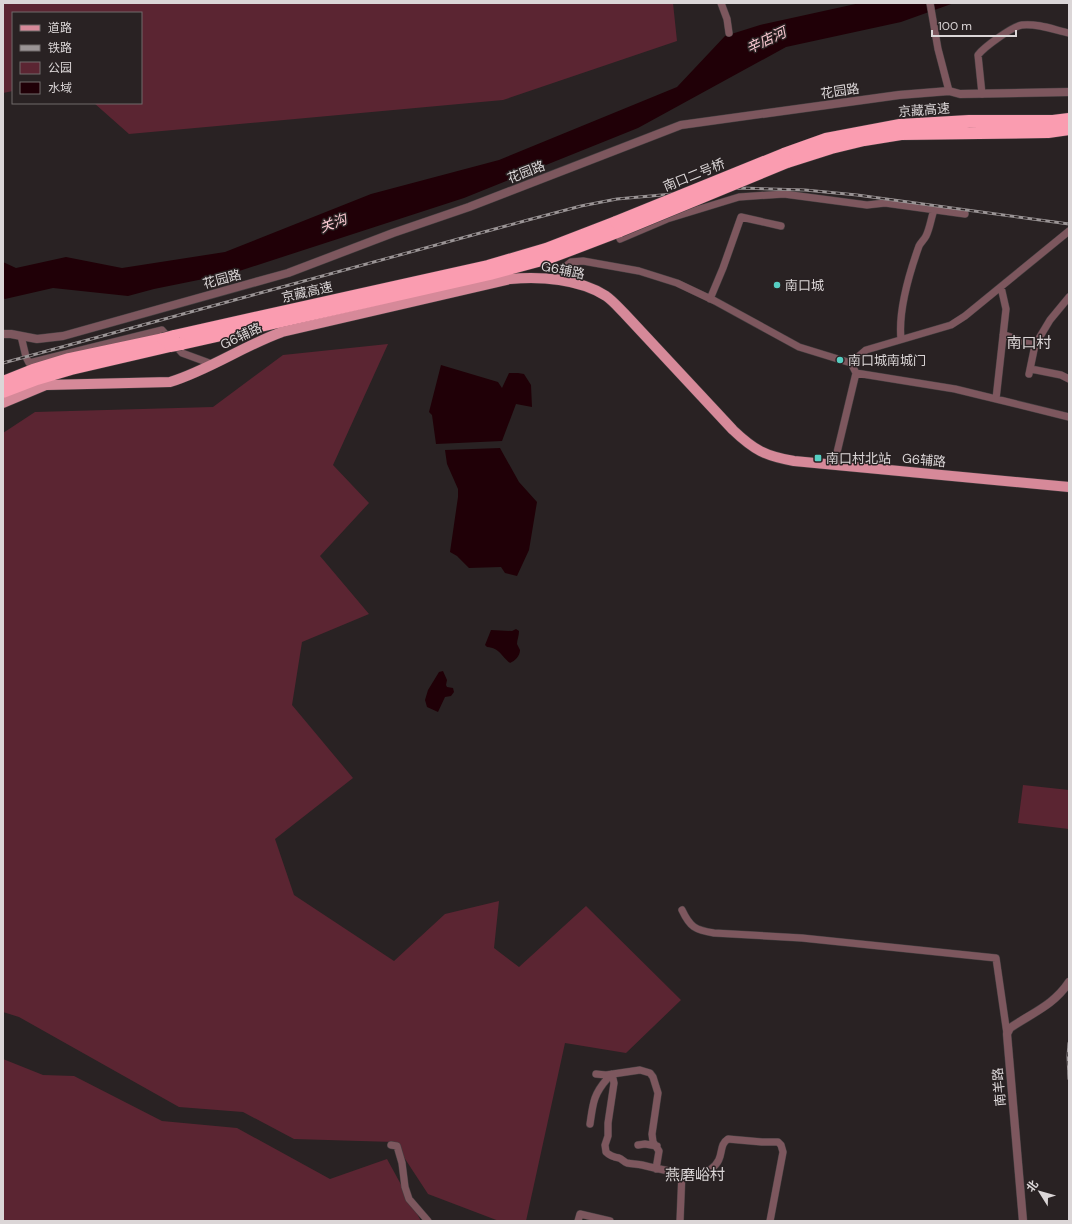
<svg xmlns="http://www.w3.org/2000/svg" width="1072" height="1224" font-family="'DM Sans','Noto Sans SC',sans-serif">
<rect width="100%" height="100%" fill="#292223"/>
<path fill="#5b2532" d="M3,3H673L677,41L503,100L129,134L94,103H141V13H13V91L3,93Z
M388,344L333,465L369,503L320,556L369,614L302,642L292,705L353,778L275,839L294,895L394,961L445,914L499,901L494,948L519,967L586,906L681,1000L626,1053L565,1043L526,1221H499L428,1194L394,1142L294,1139L243,1112L179,1107L19,1017L3,1012V433L35,412L213,407L283,355Z
M1023,785L1069,790V829L1018,823Z
M3,1059L43,1075L74,1076L162,1121L237,1128L330,1179L387,1159L421,1221H3Z"/>
<path fill="#200007" d="M860,3H954L901,22L786,47L638,128L464,198L233,273L154,289L128,296L53,288L5,299L3,298V262L16,268L66,257L122,268L225,252L371,194L499,160L677,87L725,36L760,25Z
M441,365L498,382L502,388L509,373H518L524,374L531,385L532,407L516,404L502,441L436,444L432,415L429,412Z
M500,448L519,482L537,502L529,550L517,576L505,573L501,567L469,568L457,556L450,552L458,497V489L447,464L445,450Z
M516,629L519,631C519,636 517,640 517,644C518,646 519,648 520,650C520,656 515,661 510,663C501,656 500,648 487,647L485,645L491,630L512,631Z
M443,671L447,680L446,685L447,687L453,688L454,692L451,696L445,697L438,712L427,707L425,700L428,690L439,672Z"/>
<g fill="none" stroke-linecap="round" stroke-linejoin="round">
<defs>
<path id="minor" d="M721,3L727,19L729,33
M930,3L938,49L949,91
M982,94L978,55C984,47 1013,26 1022,25C1037,23 1055,30 1069,33
M620,239L667,219L739,197L784,194L867,205L885,203L965,214
M552,279L561,270L571,262L583,261L639,271L677,283L715,301L799,347L851,363L856,373L834,465
M710,299L723,268L741,217L781,226
M1003,335C1014,337 1026,344 1035,345
M21,336L26,357L29,363L162,330L182,353L212,364
M901,339C898,310 909,274 919,246C921,242 924,240 926,236C930,228 931,218 934,210
M851,363L866,350L951,325L965,316L1069,231
M1031,369L1061,375L1069,379
M856,373L955,389L1069,417
M1029,374L1035,345L1050,320L1069,297
M996,399L1006,309L1001,287
M682,910C690,927 695,930 714,933L802,938L996,958L1007,1034
M596,1074L606,1075L640,1070L650,1073L653,1077L658,1093L652,1134L653,1142L659,1151L656,1169
M612,1074L614,1083L608,1123V1136L605,1145L606,1152C610,1156 613,1157 619,1158C622,1159 624,1162 627,1163C632,1164 637,1164 642,1165C658,1169 698,1179 711,1169C726,1158 717,1146 728,1139L762,1142H778L781,1145L783,1152L770,1221
M590,1124C593,1104 593,1095 607,1079L606,1075
M391,1145L397,1146L402,1163L405,1187L409,1199L428,1221
M638,1145L645,1144L657,1146
M578,1221L580,1214L610,1221
M680,1221L682,1172"/>
<path id="tertiary" d="M3,334H11L37,339L63,336L288,273L393,233L469,207L681,125L899,95L949,91L960,94L1069,92
M1023,1221L1007,1034L1010,1028C1032,1013 1054,1005 1069,982"/>
<path id="primary" d="M3,403L46,385L170,382C209,370 243,346 282,332L510,279C540,276 580,279 606,296C613,301 618,307 624,313L733,430C754,450 765,456 794,461L1069,487"/>
<path id="motorway" d="M784,154L826,139L900,125L969,121H1053L1069,119
M787,162L831,148L864,140L901,134L1048,132L1069,129
M174,336L488,266L546,249L616,222
M181,344L490,274L549,258L620,231
M3,382L33,370L69,359L163,339
M3,392L37,379L71,369L170,346"/>
</defs>
<use href="#minor" stroke="#453f40" stroke-width="8"/>
<use href="#tertiary" stroke="#453f40" stroke-width="9"/>
<use href="#primary" stroke="#453f40" stroke-width="11"/>
<use href="#motorway" stroke="#453f40" stroke-width="13"/>
<use href="#minor" stroke="#7d575e" stroke-width="7"/>
<use href="#tertiary" stroke="#7d575e" stroke-width="8"/>
<use href="#primary" stroke="#d68999" stroke-width="10"/>
<use href="#motorway" stroke="#fa9cb0" stroke-width="12"/>
<defs>
<path id="rail" d="M3,363L528,220L581,206L617,199L740,188L805,190L857,195L1069,224
M1069,1043L1068,1056L1069,1079"/>
</defs>
<use href="#rail" stroke="#9a9495" stroke-width="3"/>
<use href="#rail" stroke="#292223" stroke-width="1.5" stroke-dasharray="4.5" stroke-linecap="butt"/>
<defs>
<path id="motorway-bridge" d="M616,222L784,154
M620,231L787,162
M163,339L174,336
M170,346L181,344"/>
</defs>
<use href="#motorway-bridge" stroke="#453f40" stroke-width="13" stroke-linecap="butt"/>
<use href="#motorway-bridge" stroke="#fa9cb0" stroke-width="12"/>
</g>
<g fill="#56cec2" stroke="#292223" stroke-width="1.5">
<circle cx="777" cy="285" r="4"/>
<circle cx="840" cy="360" r="4"/>
<rect x="814" y="454" width="8" height="8" rx="2"/>
</g>
<g text-anchor="middle" dominant-baseline="central" stroke-width="3" stroke-linejoin="round" paint-order="stroke">
<g font-size="13" fill="#dbd6d7" stroke="#292223">
<text transform="translate(840 91) rotate(-8)">花园路</text>
<text transform="translate(924 110) rotate(-4)">京藏高速</text>
<text transform="translate(526 172) rotate(-21)">花园路</text>
<text transform="translate(694 175) rotate(-22)">南口二号桥</text>
<text transform="translate(563 270) rotate(11)">G6辅路</text>
<text transform="translate(222 279) rotate(-15)">花园路</text>
<text transform="translate(307 292) rotate(-13)">京藏高速</text>
<text transform="translate(241 336) rotate(-25)">G6辅路</text>
<text transform="translate(924 460) rotate(5)">G6辅路</text>
<text transform="translate(999 1087) rotate(-95)">南羊路</text>
</g>
<g font-size="13" fill="#dbd6d7" stroke="#292223" text-anchor="start">
<text x="785" y="285">南口城</text>
<text x="848" y="360">南口城南城门</text>
<text x="826" y="458">南口村北站</text>
</g>
<g font-size="14" font-style="italic" fill="#fbc9d2" stroke="#292223">
<text transform="translate(766 40) rotate(-25)">辛店河</text>
<text transform="translate(333 223) rotate(-21)">关沟</text>
</g>
<g font-size="15" fill="#dbd6d7" stroke="#292223">
<text x="1029" y="343">南口村</text>
<text x="695" y="1175">燕磨峪村</text>
</g>
</g>
<rect width="1072" height="1224" fill="none" stroke="#dbd6d7" stroke-width="8"/>
<rect x="12" y="12" width="130" height="92" fill="#292223" stroke="#706a6b"/>
<rect x="20" y="25" width="20" height="6" fill="#d68999" stroke="#706a6b"/>
<text x="48" y="32" font-size="12" fill="#dbd6d7">道路</text>
<rect x="20" y="45" width="20" height="6" fill="#9a9495" stroke="#706a6b"/>
<text x="48" y="52" font-size="12" fill="#dbd6d7">铁路</text>
<rect x="20" y="62" width="20" height="12" fill="#5b2532" stroke="#706a6b"/>
<text x="48" y="72" font-size="12" fill="#dbd6d7">公园</text>
<rect x="20" y="82" width="20" height="12" fill="#200007" stroke="#706a6b"/>
<text x="48" y="92" font-size="12" fill="#dbd6d7">水域</text>
<g transform="translate(1040 1192) rotate(307)" stroke="#292223" stroke-width="3" paint-order="stroke">
<path d="M0-3L7 15L0 10L-7 15Z" fill="#dbd6d7"/>
<text y="-6" font-size="11" font-weight="bold" text-anchor="middle" fill="#dbd6d7">北</text>
</g>
<path d="M932 30v6h84v-6" fill="none" stroke="#dbd6d7" stroke-width="2"/>
<text x="938" y="30" font-size="12" fill="#dbd6d7" stroke="#292223" stroke-width="3" paint-order="stroke">100 m</text>
</svg>
